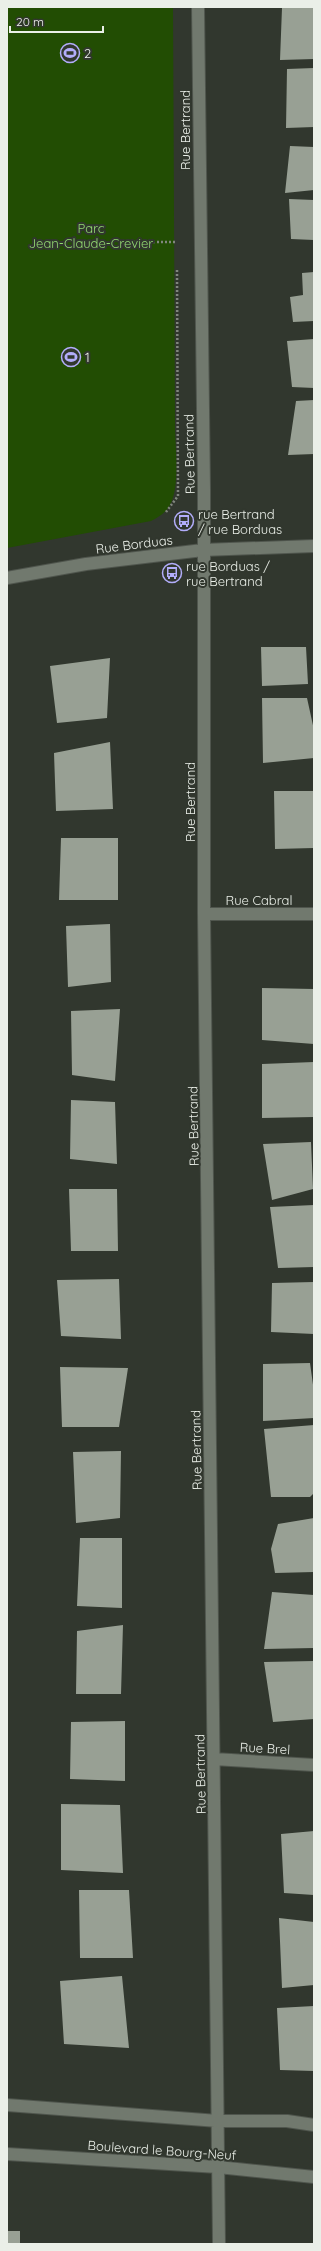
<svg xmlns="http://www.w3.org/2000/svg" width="321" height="2251" font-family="Quicksand,sans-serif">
<rect width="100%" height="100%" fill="#31372e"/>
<path fill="#224d03" d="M7,7H173L175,425C175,447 180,483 171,503C167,512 159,517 151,521L7,548Z"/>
<path fill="#98a094" d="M282,8H314V59L280,60Z
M314,68V127L286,128L287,69Z
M290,146L314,147V190L285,193Z
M289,199L314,200V240L291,239Z
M314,272V321L293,322L290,297L303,295L302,273Z
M314,339V388L292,387L287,341Z
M314,400V454L288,455L296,401Z
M261,647H306L308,684L262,686Z
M110,658L107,718L57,723L50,666Z
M262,698H307L314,730V758L263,763Z
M110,742L113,809L56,811L54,753Z
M274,791H314V848L275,849Z
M61,838H118V900H59Z
M110,924L111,982L68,987L66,926Z
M262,988L314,989V1044L262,1040Z
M120,1009L115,1081L72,1075L71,1011Z
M314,1062V1117L262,1118V1064Z
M71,1100L115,1102L117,1164L70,1159Z
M311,1142L313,1189L272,1200L263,1144Z
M69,1189H117L118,1251H71Z
M314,1205V1267L278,1268L270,1207Z
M119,1279L121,1339L61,1336L57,1280Z
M314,1282V1334L271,1332L272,1283Z
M310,1363L314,1392V1418L263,1421V1364Z
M60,1367L128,1368L119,1427H62Z
M314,1425V1493L310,1497H271L264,1429Z
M121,1451L120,1518L76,1523L73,1452Z
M314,1518V1572L275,1573L271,1549L278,1524Z
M80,1538H122V1608L77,1606Z
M272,1592L314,1595V1648L264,1649Z
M123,1625L121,1694H76L77,1631Z
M314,1661V1719L273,1722L264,1662Z
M125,1721V1781L70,1779L71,1722Z
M61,1804L120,1805L123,1873L61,1870Z
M314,1831V1895L284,1893L281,1834Z
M79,1890H129L133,1958H80Z
M279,1918L314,1922V1985L282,1988Z
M122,1976L129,2048L64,2044L60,1981Z
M314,2006V2071L280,2070L277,2008Z
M7,2231H20V2244H7Z"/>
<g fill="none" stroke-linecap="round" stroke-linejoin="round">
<defs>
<path id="minor" d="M198,7L204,489V914L219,2244
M7,578L86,564L203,550L314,546
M204,914H314
M214,1759L314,1765
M7,2105L218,2121H287L314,2125
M7,2154L218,2167L314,2177"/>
</defs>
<use href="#minor" stroke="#4f554d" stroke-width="14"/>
<path stroke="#81867e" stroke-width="2.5" stroke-dasharray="2 2" stroke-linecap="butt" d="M133,242H177
M166,512L178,496L177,269"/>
<use href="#minor" stroke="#71796e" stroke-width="12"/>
</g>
<defs>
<symbol id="stadium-ring" viewBox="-11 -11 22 22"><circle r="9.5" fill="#31372e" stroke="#b2adfa" stroke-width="1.5"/><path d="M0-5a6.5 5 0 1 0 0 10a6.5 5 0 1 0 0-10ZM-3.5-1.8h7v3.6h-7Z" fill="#b2adfa"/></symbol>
<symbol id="bus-ring" viewBox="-11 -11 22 22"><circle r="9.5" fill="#31372e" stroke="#b2adfa" stroke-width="1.5"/><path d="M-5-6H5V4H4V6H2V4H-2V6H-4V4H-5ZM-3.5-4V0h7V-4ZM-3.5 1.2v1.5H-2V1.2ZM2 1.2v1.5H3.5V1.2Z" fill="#b2adfa"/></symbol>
</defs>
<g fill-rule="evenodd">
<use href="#stadium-ring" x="59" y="42" width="22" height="22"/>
<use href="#stadium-ring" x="60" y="346" width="22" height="22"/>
<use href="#bus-ring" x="173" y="510" width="22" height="22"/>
<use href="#bus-ring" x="161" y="562" width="22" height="22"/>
</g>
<g text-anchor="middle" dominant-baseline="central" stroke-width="4" stroke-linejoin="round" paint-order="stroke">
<g font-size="13" fill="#eaefe8" stroke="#31372e" text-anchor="start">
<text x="84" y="53">2</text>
<text x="85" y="357">1</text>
<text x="198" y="514">rue Bertrand<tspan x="198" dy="15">/ rue Borduas</tspan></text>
<text x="186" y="566">rue Borduas /<tspan x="186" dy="15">rue Bertrand</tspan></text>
</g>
<g font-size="13" fill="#eaefe8" stroke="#31372e">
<text transform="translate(185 130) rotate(-90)">Rue Bertrand</text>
<text transform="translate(189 454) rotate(-91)">Rue Bertrand</text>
<text transform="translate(134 544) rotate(-7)">Rue Borduas</text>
<text transform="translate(190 802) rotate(-90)">Rue Bertrand</text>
<text x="259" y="900">Rue Cabral</text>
<text transform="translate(193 1126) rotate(-91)">Rue Bertrand</text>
<text transform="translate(196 1450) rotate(-91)">Rue Bertrand</text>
<text transform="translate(265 1748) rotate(3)">Rue Brel</text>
<text transform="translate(200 1774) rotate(-91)">Rue Bertrand</text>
<text transform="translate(162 2150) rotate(4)">Boulevard le Bourg-Neuf</text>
</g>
<g font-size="13" fill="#93d972" stroke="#31372e">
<text x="91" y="228">Parc<tspan x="91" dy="15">Jean-Claude-Crevier</tspan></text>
</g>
</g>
<rect width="321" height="2251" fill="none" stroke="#eaefe8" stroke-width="16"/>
<path d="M10 26v6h93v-6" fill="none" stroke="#eaefe8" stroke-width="2"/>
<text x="16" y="26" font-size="12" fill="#eaefe8" stroke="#31372e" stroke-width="3" paint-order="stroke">20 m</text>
</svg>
